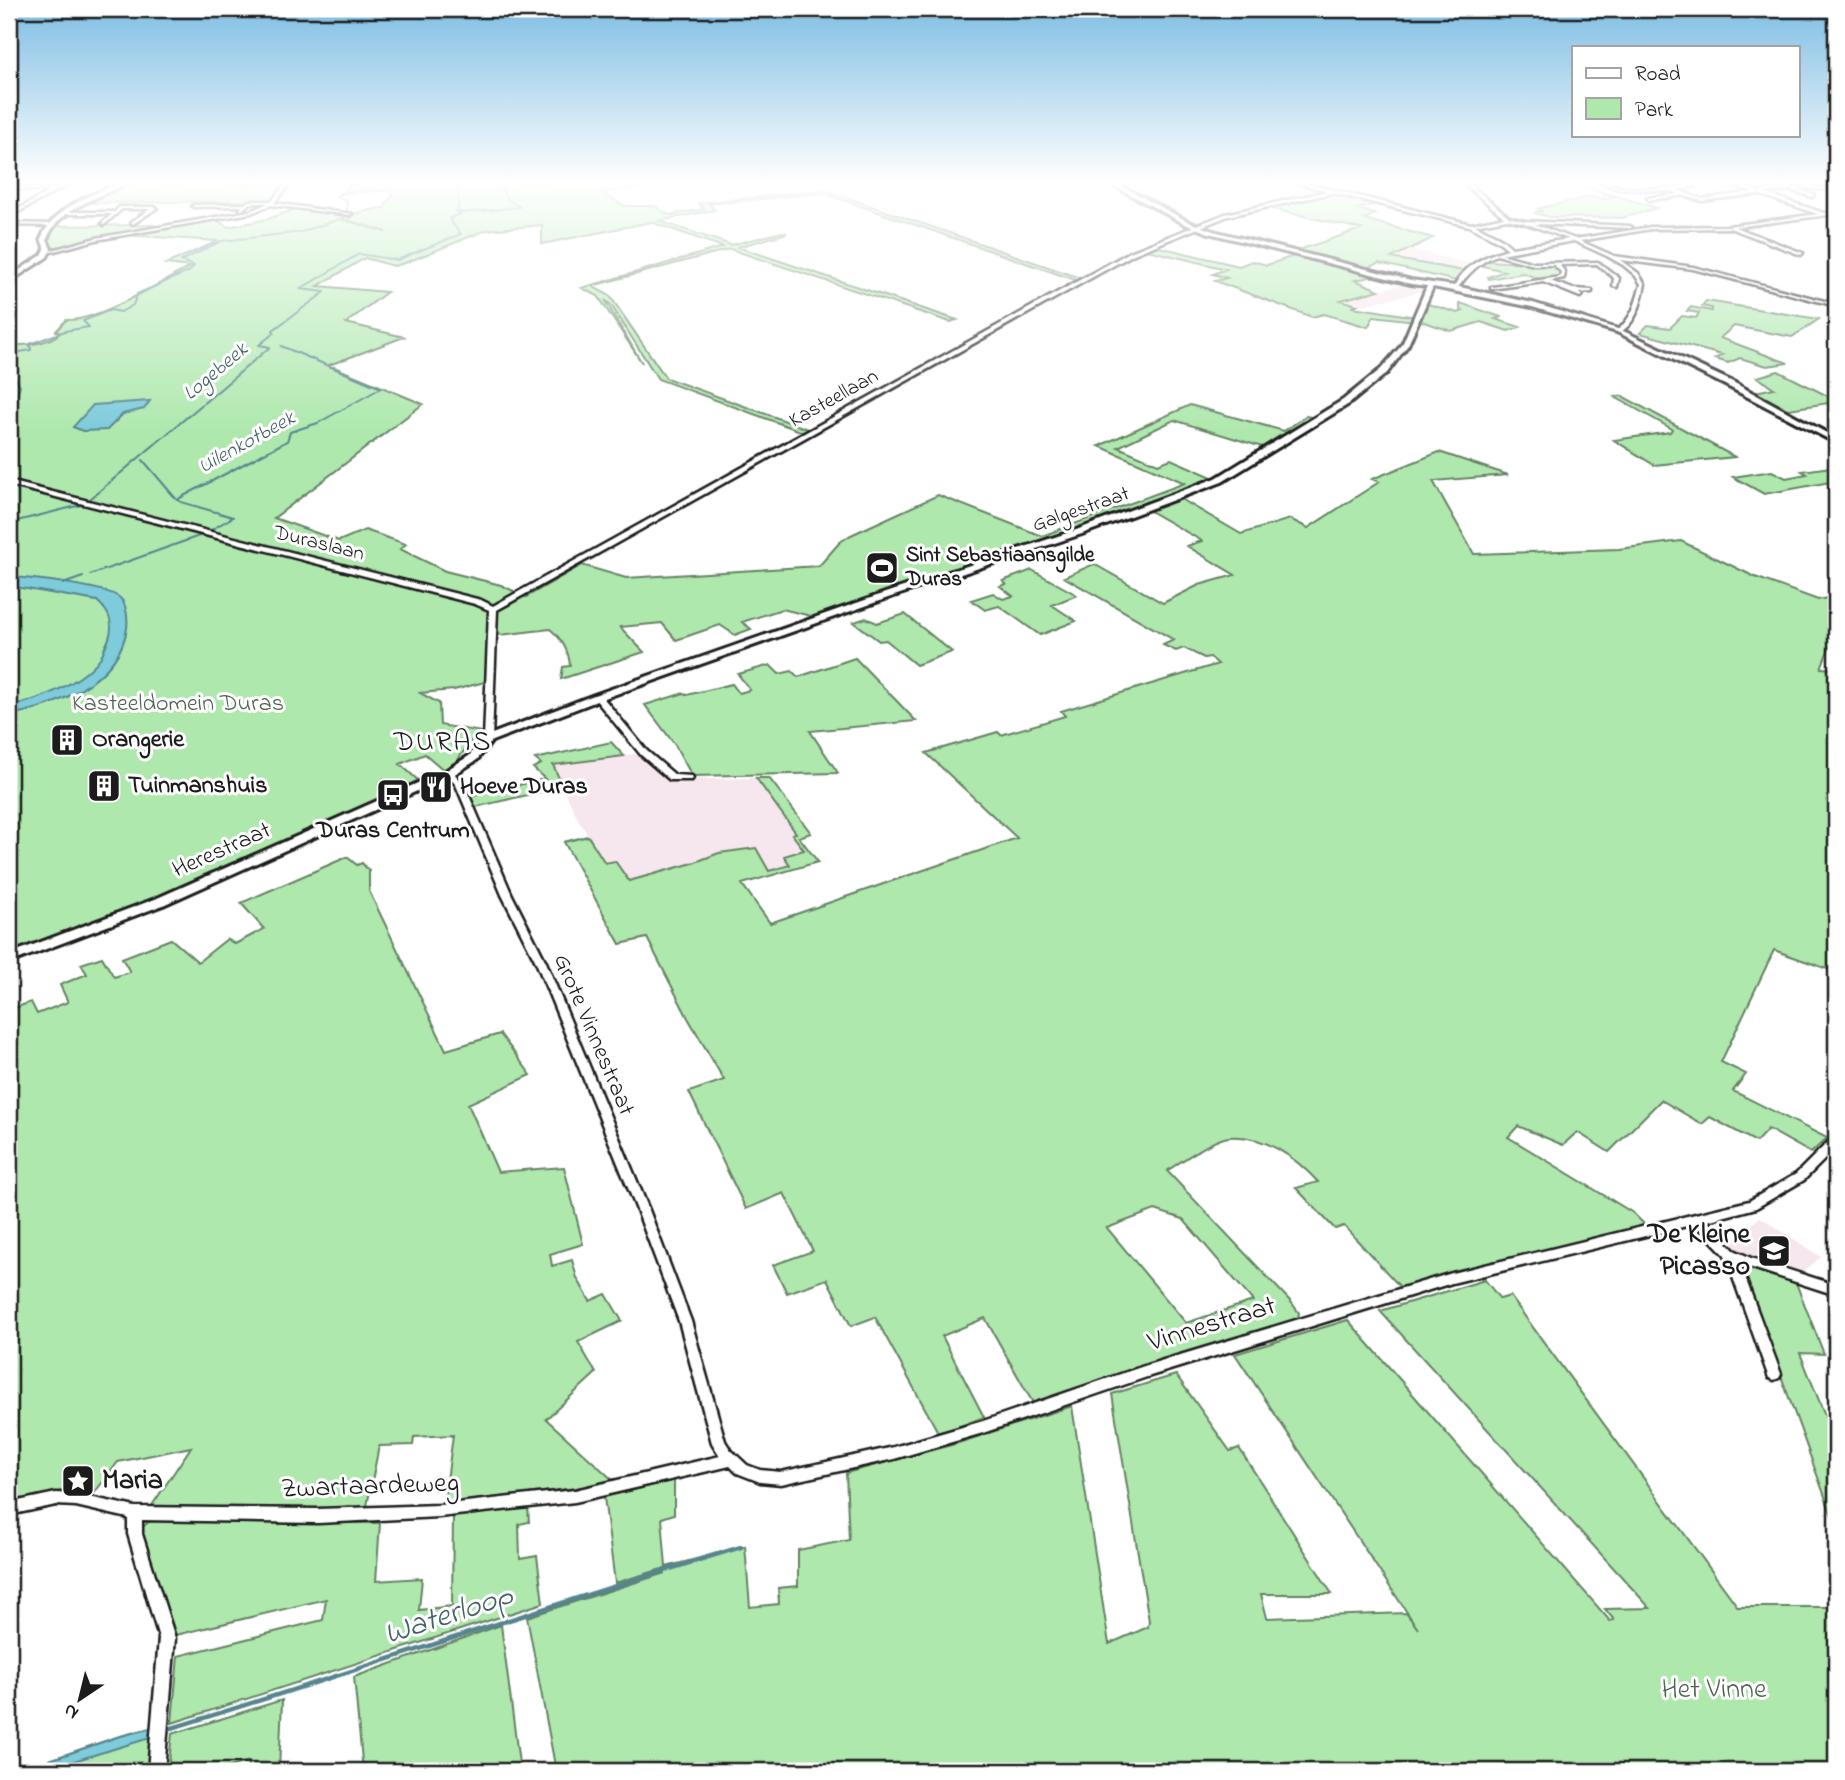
<svg xmlns="http://www.w3.org/2000/svg" width="1845" height="1780" font-family="'Indie Flower',sans-serif">
<rect width="100%" height="100%" fill="#fff"/>
<filter id="ink" filterUnits="userSpaceOnUse"><feTurbulence type="fractalNoise" baseFrequency=".0143" numOctaves="2"/><feDisplacementMap in="SourceGraphic" scale="14" xChannelSelector="R" yChannelSelector="G"/><feConvolveMatrix kernelMatrix="1 2 1 2 8 2 1 2 1" color-interpolation-filters="sRGB"/></filter>
<g filter="url(#ink)">
<path fill="#f6e6ed" d="M1410,249L1471,264L1464,271L1390,257Z
M1405,284L1425,291L1357,306L1339,299Z
M641,753L669,780L756,778L796,834H793L805,851L785,857L791,864L769,871L755,848L719,853L693,863L629,882L615,861L605,863L578,819L552,765Z
M1760,1217L1821,1257L1797,1277L1747,1258L1728,1245Z"/>
<path fill="#aee8ad" stroke="#658264" stroke-width="2" fill-rule="evenodd" d="M354,183H673L601,193L625,206H654L669,215L704,209L698,203L825,190L1083,279L1078,281L823,193L709,204L715,210L659,221L731,245L782,232L787,233L738,247L957,320L950,322L730,249L592,286L610,296L666,378L808,429L803,432L658,379L611,305L605,300L642,363L598,296L582,288L723,247L651,222L542,244V225L486,230L405,263L394,266L365,258L318,286L387,292L346,323L404,337L329,365L423,404L274,518L339,541L365,530L406,544L400,549L445,571L501,585L526,597L582,565L626,578L819,566L840,542L851,535L938,495L1042,536L1185,483L1099,446L1190,405L1284,431L1306,416L1316,418L1286,437L1281,435L1262,447L1174,420L1118,447L1158,464L1171,459L1212,477L1200,482L1205,484L1040,543L919,580L815,617L782,609L742,622L751,629L735,635L720,625L676,640L662,623L620,627L644,652L561,679L563,667L570,666C569,651 561,638 550,629L500,635L499,632L488,633L485,682L454,690L420,693L439,703L440,725L482,732L472,740L459,758L460,763L445,771L425,754L400,764L420,782L226,869L182,886L184,888L142,907L9,957V485L232,543L239,539L9,480V345C24,346 48,344 60,333L56,331L66,320C96,322 161,282 190,267L166,264L218,241L122,235L217,220L228,227L268,219L298,208L348,214L343,220L386,232L347,220L355,213C365,213 372,208 384,208L393,194L389,191L350,192L337,196Z
M1573,183L1657,208L1622,218L1550,217L1534,213L1543,211L1536,209L1593,196L1605,199L1613,197Z
M128,184H286L271,201L90,203Z
M1332,193L1376,204L1358,209L1375,214L1364,219L1433,238L1391,258L1464,271L1456,281L1379,263L1365,269L1296,251L1361,229L1264,207Z
M153,225L146,230L63,247H50L49,236L56,226Z
M1151,245L1239,266L1252,261L1267,265L1300,254L1381,275L1355,280L1379,290L1341,300L1357,305L1353,307L1416,317L1415,321L1374,316L1368,327L1324,314L1312,317L1215,281L1227,278L1213,274L1226,269L1143,249Z
M1489,261L1554,265L1561,272L1560,277L1542,280L1523,273L1489,279L1488,277L1504,271L1479,265Z
M1706,301L1819,319L1792,337L1734,326L1720,338L1788,363L1767,366L1740,358L1728,363L1715,359L1722,355L1640,333L1648,325L1670,328L1682,316L1696,318L1699,313L1687,311L1691,307L1712,311V308L1702,306Z
M1460,303L1501,317L1495,319L1520,327L1508,331L1481,322L1451,331L1421,321L1428,304L1458,313L1463,311L1460,309Z
M1778,371L1836,400V402L1782,410L1751,393L1774,388L1757,377Z
M1622,396L1735,457L1654,465L1614,440L1670,432L1672,429L1615,397Z
M1439,452L1508,475L1433,481L1474,554L1619,549L1681,541L1755,577L1818,600L1836,596V651L1829,648L1821,668L1836,669V972L1774,950L1721,1062L1746,1074L1733,1091L1827,1138L1811,1153L1768,1129L1756,1142L1710,1117L1702,1124L1661,1100L1609,1152L1577,1132L1563,1145L1518,1126L1508,1137L1633,1213L1645,1225L1401,1288L1344,1226L1335,1229L1296,1188L1318,1182C1296,1158 1264,1134 1229,1137C1214,1138 1180,1162 1167,1171L1291,1302L1299,1313L1298,1318L1033,1403L985,1318L942,1336L984,1417L939,1434L875,1317L851,1326L827,1279L787,1293L773,1265L813,1251L784,1193L746,1209L689,1092L724,1080L688,1018L647,938L620,944L564,842L588,836L605,863L615,861L629,881L693,863L719,853L756,848L769,871L790,865L784,856L804,850L792,834L796,833L756,778H769L811,833L799,837L818,862L742,884L770,923L1017,838L926,753L998,732L1001,735L1065,716L1061,711L1218,664L1210,657L1204,658L1184,648L1176,651L1163,645L1174,640L1064,577L1094,564L1163,603L1199,585L1235,575L1187,546L1202,541L1148,510L1181,499L1241,534L1290,519L1308,528L1379,482L1372,479ZM1155,1210L1183,1219L1253,1301L1186,1323L1107,1228Z
M1831,467L1836,470L1833,474L1836,476V481L1764,494L1733,477L1772,471L1786,478L1807,474L1802,471Z
M1032,570L1077,595L1052,605L1076,621L1040,635L999,606L985,610L971,600L993,593L1003,599L1013,596L1000,586L1006,584L1003,581Z
M905,614L952,652L916,665L886,640L879,641L854,622L866,618L877,623Z
M855,658L916,721L810,731L838,773L692,776L675,745L645,705L684,693L687,695L732,684L739,693L750,690L738,674L770,665L779,674L792,671L798,677Z
M611,742L624,756L553,765L563,787L475,807L470,796L545,779L533,768L541,764L535,759Z
M347,857L357,865L362,863L369,871V891L446,1050L500,1034L531,1075L468,1104L498,1172L564,1167L583,1244L550,1254L552,1266L572,1260L577,1278L590,1301L606,1294L622,1321L578,1342L596,1373L546,1419L616,1483L444,1504L453,1435L414,1437L413,1445L379,1446L366,1511L151,1507L191,1447L118,1462L92,1496L61,1491L9,1505V1010L31,1002L37,1014L68,1002L60,985L87,974L81,964L102,957L114,977L130,972L122,958L171,939L198,962L227,939L235,944L264,929L241,903Z
M1740,1263L1796,1283L1824,1354L1800,1353L1836,1443V1527Z
M1485,1280L1500,1299L1510,1296L1738,1607H1836V1771H556L527,1617L665,1573V1568L615,1583L604,1497L674,1480V1514L662,1518L666,1567L745,1546L750,1607L779,1604L778,1588L798,1586V1550L849,1540L846,1473L955,1444L1072,1406L1109,1644L1148,1627L1149,1621L1112,1394L1176,1375L1230,1451L1239,1448L1332,1594H1261L1267,1618L1406,1613L1418,1629L1235,1354L1348,1320L1610,1621L1614,1620L1605,1609L1650,1608L1380,1311Z
M528,1507L529,1522L519,1524L520,1559L537,1556L543,1603L172,1723L178,1656L323,1620L326,1599L176,1635L140,1529L150,1521L380,1523L376,1581L422,1578L419,1610L452,1606L453,1515Z
M501,1625L520,1771H363L354,1677Z
M282,1700L279,1771H249V1761L217,1771H168L172,1734Z
M150,1728L149,1771H17L117,1737Z"/>
<path fill="#7dcbdb" stroke="#56858f" stroke-width="2" d="M150,401L144,409L123,414L107,430L83,431L73,427L93,405Z
M9,577C29,578 107,586 120,598C127,604 128,620 127,628C119,681 56,707 9,715V707C38,700 81,684 100,658C103,654 104,648 107,643C115,626 111,613 97,601L9,586Z
M152,1728L150,1738L41,1771H18L117,1737Z"/>
<g fill="none" stroke-linecap="round" stroke-linejoin="round">
<path stroke="#56858f" stroke-width="2" d="M457,183L459,207L456,212H461
M337,196L352,183
M339,198L347,200V212
M9,354L31,350L30,344L65,331L89,327L83,321L110,310L121,312L133,305L137,294L190,271L194,266L181,261L221,241L301,232L346,217V214
M9,357L14,359L9,364
M9,368L20,386L17,394L9,399
M9,422L13,435L9,438
M143,460L177,500
M90,499L270,347L259,345L274,333L273,330L325,292L300,289L359,254L397,260L461,234L449,219L462,213L520,207L508,200L497,183
M9,523L81,505
M209,531L233,517L181,502L178,500L180,498L287,441L290,432L318,423L381,388L281,346
M90,575L202,535
M63,584L83,577"/>
<path stroke="#56858f" stroke-width="4.5" d="M172,1728C362,1669 550,1605 741,1547"/>
<defs>
<path id="minor" d="M65,183H71L9,217V214L51,191L9,189V187L55,189Z
M286,183H291L274,203L352,214L350,215L271,205L251,213L96,240L47,253L45,252L96,238L250,211L269,203H250L242,210L240,209L242,206L194,207L192,206L194,205L245,204L249,201H272Z
M1297,183H1306L1471,224L1504,217L1463,183H1468L1509,217L1525,221L1630,226L1632,227L1630,228L1534,224L1575,239L1651,227L1728,226L1818,214L1758,194L1702,201L1682,195L1680,196L1649,200L1647,198L1679,194L1672,191L1619,189L1602,183C1609,183 1613,185 1619,187C1638,190 1668,189 1686,186L1679,183H1686L1694,187L1677,190L1702,199L1753,192L1727,183H1734L1759,192L1785,188L1771,183H1778L1791,188L1813,185L1814,187L1836,188V190L1807,188L1796,189L1814,195L1812,197L1790,190L1764,193L1824,213L1836,212V214L1735,227L1803,253L1801,255L1730,228L1651,229L1580,241L1614,256L1693,267L1836,304V306L1693,269L1620,260L1638,273L1645,284C1641,303 1637,323 1619,333L1616,331C1632,319 1636,303 1641,284L1635,275L1623,265L1607,256L1574,241L1501,254L1534,263L1598,262L1619,278L1617,287L1613,286L1614,278L1597,264L1559,265L1565,272L1564,278L1550,281L1573,289L1592,290V292L1579,293L1583,295L1580,297L1543,282L1491,289V287H1493L1560,277L1561,272L1554,265H1534L1497,255C1479,262 1468,274 1457,289H1453C1462,267 1485,255 1508,249L1498,241L1469,226L1333,193L1228,216L1134,254L497,610L492,739L488,742L484,739L489,610L475,604L9,485V481L481,600L493,606L1130,252L1225,214L1328,191ZM1507,219L1524,223L1569,239L1512,248L1502,239L1475,225Z
M119,207H155L157,208L133,224L131,222L150,209H122L104,225L102,223L112,214H65L63,213L65,212H115Z
M9,223L53,224L55,225L53,226L9,225Z
M595,695H601L647,751L675,775L692,776L693,778L692,780H670L641,755L595,699Z
M449,770L452,771L464,784L512,895L546,962L649,1210L691,1321L725,1441L730,1449L747,1465L760,1470L781,1472L894,1447L983,1421L1147,1365L1452,1273L1749,1201L1796,1174L1832,1138L1836,1137V1148L1804,1180L1756,1208L1707,1221L1734,1250L1751,1258L1836,1285V1295L1740,1264L1781,1374L1779,1378L1774,1380L1769,1378L1725,1255L1695,1224L1452,1283L1147,1377L983,1433L894,1459L781,1484L760,1482L737,1473L730,1466L575,1502L439,1517L318,1523L142,1520V1534L175,1638L164,1771H148L159,1638L128,1534V1518L76,1506L56,1505L9,1515V1503L56,1493L76,1494L135,1507L318,1509L439,1505L575,1490L720,1456L712,1443L679,1321L637,1210L536,962L502,895L456,785L445,773Z"/>
<path id="tertiary" d="M120,183H127C101,197 58,208 47,239L51,249L47,257L9,282V277L42,255L45,249L41,239C52,209 92,194 120,183Z
M1109,183H1116L1189,222L1213,231L1411,280L1455,286L1533,303L1621,330L1731,381L1836,438V443L1725,385L1617,332L1532,307L1433,287L1408,345L1387,373L1349,404L1222,482L1082,534L891,597L602,699L492,741L477,760L453,775L163,905L9,963V954L155,899L445,771L469,756L484,737L594,695L885,593L1076,530L1216,478L1343,400L1381,369L1402,345L1427,286L1411,284L1209,233L1185,224Z"/>
</defs>
<use href="#minor" stroke="#1c1c1c" stroke-width="5"/>
<use href="#tertiary" stroke="#1c1c1c" stroke-width="6"/>
<use href="#minor" fill="#fff" fill-rule="evenodd"/>
<use href="#tertiary" fill="#fff" fill-rule="evenodd"/>
</g>
</g>
<linearGradient id="sky" x2="0" y2="1"><stop stop-color="#7dbde3"/><stop offset="0.42" stop-color="#fff"/><stop offset="1" stop-color="#fff" stop-opacity="0"/></linearGradient>
<rect width="1845" height="433" fill="url(#sky)"/>
<defs>
<symbol id="stadium-square" viewBox="-11 -11 22 22"><rect x="-9" y="-9" width="18" height="18" rx="4" fill="#1c1c1c" stroke="#fff"/><path d="M0-5a6.5 5 0 1 0 0 10a6.5 5 0 1 0 0-10ZM-3.5-1.8h7v3.6h-7Z" fill="#fff"/></symbol>
<symbol id="building-square" viewBox="-11 -11 22 22"><rect x="-9" y="-9" width="18" height="18" rx="4" fill="#1c1c1c" stroke="#fff"/><path d="M-4-6H4V6H1V3H-1V6H-4ZM-2.5-4.3h1.7v1.8h-1.7ZM.8-4.3h1.7v1.8H.8ZM-2.5-1h1.7V.8h-1.7ZM.8-1h1.7V.8H.8Z" fill="#fff"/></symbol>
<symbol id="restaurant-square" viewBox="-11 -11 22 22"><rect x="-9" y="-9" width="18" height="18" rx="4" fill="#1c1c1c" stroke="#fff"/><path d="M-5-6h1v4h1v-4h1v4h1v-4h1v5L-1.5 .5V6h-2V.5L-5-1ZM5-6V6H3V1.5H1.5Q1.5-4 5-6Z" fill="#fff"/></symbol>
<symbol id="bus-square" viewBox="-11 -11 22 22"><rect x="-9" y="-9" width="18" height="18" rx="4" fill="#1c1c1c" stroke="#fff"/><path d="M-5-6H5V4H4V6H2V4H-2V6H-4V4H-5ZM-3.5-4V0h7V-4ZM-3.5 1.2v1.5H-2V1.2ZM2 1.2v1.5H3.5V1.2Z" fill="#fff"/></symbol>
<symbol id="school-square" viewBox="-11 -11 22 22"><rect x="-9" y="-9" width="18" height="18" rx="4" fill="#1c1c1c" stroke="#fff"/><path d="M0-5L7-2L0 1L-7-2ZM-4 1L0 2.5L4 1V4Q0 6-4 4Z" fill="#fff"/></symbol>
<symbol id="sight-square" viewBox="-11 -11 22 22"><rect x="-9" y="-9" width="18" height="18" rx="4" fill="#1c1c1c" stroke="#fff"/><path d="M0-6L1.8-2.2L6-1.7L2.9 1.2L3.7 5.4L0 3.3L-3.7 5.4L-2.9 1.2L-6-1.7L-1.8-2.2Z" fill="#fff"/></symbol>
</defs>
<g fill-rule="evenodd">
<use href="#stadium-square" x="863" y="549" width="38" height="38"/>
<use href="#building-square" x="48" y="721" width="38" height="38"/>
<use href="#building-square" x="85" y="767" width="38" height="38"/>
<use href="#restaurant-square" x="417" y="768" width="38" height="38"/>
<use href="#bus-square" x="374" y="776" width="38" height="38"/>
<use href="#school-square" x="1755" y="1232" width="38" height="38"/>
<use href="#sight-square" x="59" y="1462" width="38" height="38"/>
</g>
<g text-anchor="middle" dominant-baseline="central" stroke-width="6" stroke-linejoin="round" paint-order="stroke">
<g font-size="21" font-style="italic" fill="#436268" stroke="#fff">
<text transform="translate(216 372) rotate(-40)">Logebeek</text>
<text transform="translate(247 443) rotate(-29)">Uilenkotbeek</text>
</g>
<g font-size="21" fill="#1c1c1c" stroke="#fff">
<text transform="translate(834 399) rotate(-29)">Kasteellaan</text>
<text transform="translate(1081 510) rotate(-19)">Galgestraat</text>
<text transform="translate(319 544) rotate(14)">Duraslaan</text>
</g>
<g font-size="21" font-weight="bold" fill="#1c1c1c" stroke="#fff" text-anchor="start">
<text x="906" y="556">Sint Sebastiaansgilde<tspan x="906" dy="24">Duras</tspan></text>
</g>
<g font-size="24" fill="#4f634f" stroke="#fff">
<text x="178" y="704">Kasteeldomein Duras</text>
</g>
<g font-size="24" font-weight="bold" fill="#1c1c1c" stroke="#fff" text-anchor="start">
<text x="92" y="740">Orangerie</text>
<text x="128" y="786">Tuinmanshuis</text>
<text x="460" y="787">Hoeve Duras</text>
<text x="393" y="831" text-anchor="middle">Duras Centrum</text>
</g>
<g font-size="24" fill="#1c1c1c" stroke="#fff">
<text transform="translate(222 851) rotate(-24)">Herestraat</text>
<text transform="translate(593 1035) rotate(67)">Grote Vinnestraat</text>
</g>
<g font-size="28" letter-spacing="2" fill="#1c1c1c" stroke="#fff">
<text x="443" y="743">DURAS</text>
</g>
<g font-size="28" font-weight="bold" fill="#1c1c1c" stroke="#fff" text-anchor="end">
<text x="1750" y="1235">De Kleine<tspan x="1750" dy="32">Picasso</tspan></text>
<text x="102" y="1481" text-anchor="start">Maria</text>
</g>
<g font-size="28" fill="#1c1c1c" stroke="#fff">
<text transform="translate(1212 1325) rotate(-17)">Vinnestraat</text>
<text transform="translate(370 1487) rotate(-2)">Zwartaardeweg</text>
</g>
<g font-size="28" fill="#4f634f" stroke="#fff">
<text x="1714" y="1690">Het Vinne</text>
</g>
<g font-size="32" font-style="italic" fill="#436268" stroke="#fff">
<text transform="translate(449 1616) rotate(-18)">Waterloop</text>
</g>
</g>
<rect width="1845" height="1780" fill="none" stroke="#fff" stroke-width="35"/>
<rect x="18" y="18" width="1810" height="1745" fill="none" stroke="#1c1c1c" stroke-width="2.5" filter="url(#ink)"/>
<rect x="1572" y="46" width="228" height="91" fill="#ffffff" stroke="#a4a4a4" stroke-width="2"/>
<rect x="1586" y="68" width="35" height="10" fill="#ffffff" stroke="#a4a4a4" stroke-width="2"/>
<text x="1635" y="80" font-size="21" fill="#1c1c1c">Road</text>
<rect x="1586" y="98" width="35" height="21" fill="#aee8ad" stroke="#a4a4a4" stroke-width="2"/>
<text x="1635" y="116" font-size="21" fill="#1c1c1c">Park</text>
<g transform="translate(80 1699) rotate(215)" stroke="#ffffff" stroke-width="5" paint-order="stroke">
<path d="M0-5L12 26L0 18L-12 26Z" fill="#1c1c1c"/>
<text y="-10" font-size="19" font-weight="bold" text-anchor="middle" fill="#1c1c1c">N</text>
</g>
</svg>
